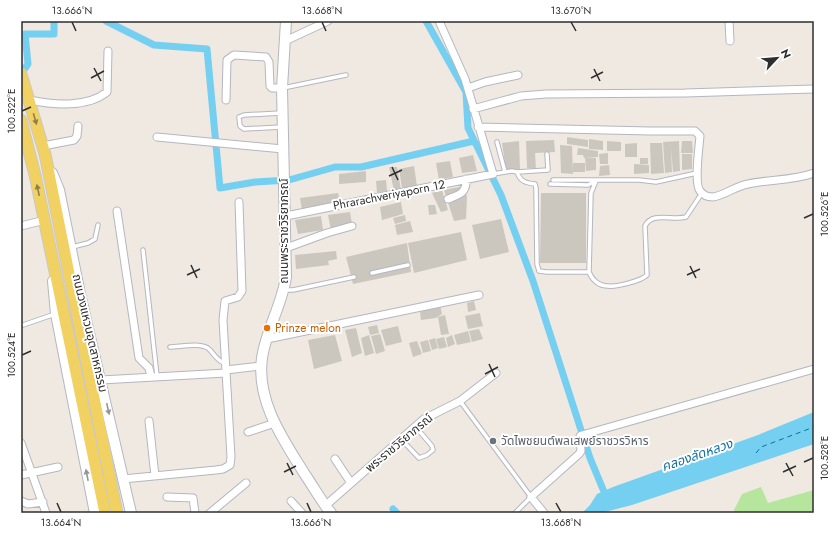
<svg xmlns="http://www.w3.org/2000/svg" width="835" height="534" font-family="Jost,'Noto Sans Thai',sans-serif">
<rect width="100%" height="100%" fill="#efe9e1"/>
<path fill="#b6e59e" d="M761,487L768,503L814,490V513H735L734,510L742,494Z"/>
<path fill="#75cff0" d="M814,412V444L632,505L601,513H582L590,505L597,494L613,487L758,435Z"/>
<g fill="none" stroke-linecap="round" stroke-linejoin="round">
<path stroke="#75cff0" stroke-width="7" d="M106,21L154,45L207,49L220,188L255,182L289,180L335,167H361L474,141
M426,21L466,92L468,128L501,195L533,281L590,458L607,499
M21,74L28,64L25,34H54V21
M393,509L397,513"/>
<path stroke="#0d6fa3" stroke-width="1" stroke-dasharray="5 4" stroke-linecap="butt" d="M756,453L761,447L814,427"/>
</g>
<path fill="#cbc7bf" d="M567,137L588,140V147L567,144Z
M589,139L603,141V150L589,149Z
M554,140L555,152L535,153L536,169L527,168L526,141Z
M519,141L520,169L506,170L502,143Z
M607,141L621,142V151H607Z
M679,141L680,171L673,172L671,148L672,172L665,173L663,142Z
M682,141H692L693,153H681Z
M637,143V157H625V144Z
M650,143H662L664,173L651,174Z
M560,145L572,146L573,174L561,173Z
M578,148L598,151V157L584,158L583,155H577Z
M608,153V164H600L599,154Z
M682,154H692V169L682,170Z
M473,155L477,171L462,173L459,158Z
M585,158H596V170L586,171Z
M640,158H648V164H640Z
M450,161L453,177L439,180L436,163Z
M573,163H585V172H573Z
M634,164L649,165V173L634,174Z
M609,165L610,175L599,176L600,166Z
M414,166L417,186L402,188L399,169Z
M389,167H397L401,190L394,191Z
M366,171V182L339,184V174Z
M386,180L387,191L377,193L376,181Z
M464,186L467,197L466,219L454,221L444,190Z
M442,190L448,210L441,212L432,193Z
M338,193L340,203L302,210L300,198Z
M541,193H586V263H540Z
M401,202L403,214L382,220L380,207Z
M428,205H435L437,214L429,215Z
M350,212L352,224L331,230L328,215Z
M405,215L406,221L395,224L393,218Z
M321,216L323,230L298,234L295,220Z
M501,219L509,252L480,259L472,225Z
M410,221L413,232L397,235L395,225Z
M461,232L467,260L414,273L408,243Z
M407,243L411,272L353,284L346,257Z
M336,251L337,259L328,261L329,265L296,269L295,255Z
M474,301L476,310L468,312L467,303Z
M440,305L442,314L436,318L421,320L420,312Z
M480,313L481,319L470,322L481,319L483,326L468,329L465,316Z
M445,315L449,334L441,335L438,317Z
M377,325L379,333L370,335L368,327Z
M398,326L402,342L386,346L381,330Z
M356,328L362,353L352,357L345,330Z
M479,329L483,339L472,342L469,331Z
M468,331L471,342L457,345L454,335Z
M380,334L385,351L376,354L371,336Z
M335,335L342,361L314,369L308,340Z
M369,335L374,353L365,356L361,338Z
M452,335L455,344L448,347L446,338Z
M444,337L447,347L439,349L436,339Z
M435,338L438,348L432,350L429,340Z
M428,340L431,351L423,353L420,342Z
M417,341L422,354L413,357L409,343Z"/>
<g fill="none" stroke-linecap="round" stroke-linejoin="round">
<defs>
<path id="lane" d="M283,88L346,75
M282,113L244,115L239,117L240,126L244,129L282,127
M497,142L505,172
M517,172L548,170L547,154
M493,174L512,171L517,172C520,181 525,183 535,184L536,188L537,264L539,271L547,272H589
M553,180H639L656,182L697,173
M550,184L588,185L596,181L591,193L589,272C592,280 599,286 608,286C617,287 641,281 647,275L645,226C652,211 673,221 686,217L702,193
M72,247L88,243L95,239L98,225
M143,250L157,376
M372,273L408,265
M285,290H293L354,277
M23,325L55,314
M170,347C180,347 201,342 209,349C215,355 217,361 226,364
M460,401L531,497L515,513
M401,439L419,458L427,455L433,450L432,446L415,426"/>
<path id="street" d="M729,21L730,41
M285,41L328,21
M468,88L485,82L518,75
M30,100C53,105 87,108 107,92L108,51
M226,100L227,60L234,55L266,57L269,62L270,86L272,88H282
M473,109L521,96L546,94L685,93L814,89
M478,127L650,131H695L700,136C699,148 694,183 700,191C703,195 708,197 713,197C725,195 736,186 748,184C770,179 792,181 814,173
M157,137L283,149
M43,146L74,140L77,136L78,126
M448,199C459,195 467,193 466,179
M117,211L139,358L149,368L151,377
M286,216L493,174L465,79L439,21
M21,226L45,220
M286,248L327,233L352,226
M267,339L479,295
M226,370L261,366
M101,380L226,373
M149,421L155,476
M248,432L275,423
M21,443L46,513
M335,459L351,483
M21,475L58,467
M123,479L216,470L223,469L230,465L231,457L223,320L225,301L238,297L242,291L239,202
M167,497L193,498L195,513
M21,501L28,504L43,502
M291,501L302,513
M325,506L424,419L460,401L496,373
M210,513L246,483
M544,513L531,497L579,454L581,451L580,436L582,435L814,369"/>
<path id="secondary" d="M286,21L282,88L286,277C282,305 266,330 262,358C256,401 283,439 304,473C313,486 321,501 331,513
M52,173L59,190L80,294L131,513
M53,281L56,314L95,513"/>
<path id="primary" d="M21,74L45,154L117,513
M21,120L35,175L105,513"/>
</defs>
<use href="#lane" stroke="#b4b7c1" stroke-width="5.5"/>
<use href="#street" stroke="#b4b7c1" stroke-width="9"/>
<use href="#secondary" stroke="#b4b7c1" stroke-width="12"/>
<use href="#primary" stroke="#c9c9c9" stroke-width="13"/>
<use href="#lane" stroke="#fff" stroke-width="3.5"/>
<use href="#street" stroke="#fff" stroke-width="7"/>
<use href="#secondary" stroke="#fff" stroke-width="10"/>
<use href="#primary" stroke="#f2d163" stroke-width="11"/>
</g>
<defs><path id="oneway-solid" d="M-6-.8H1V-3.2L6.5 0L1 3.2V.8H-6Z"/></defs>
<g fill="#908048">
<use href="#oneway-solid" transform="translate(35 119) rotate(74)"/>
<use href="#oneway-solid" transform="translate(38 190) rotate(-102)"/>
</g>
<g fill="#969696">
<use href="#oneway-solid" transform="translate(108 409) rotate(77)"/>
<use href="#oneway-solid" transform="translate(87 475) rotate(-101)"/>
</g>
<path fill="none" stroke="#2e2e2e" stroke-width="1.5" d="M72,22L76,31M322,22L326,31M571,22L576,31M94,68L101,81M594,69L600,81M91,78L104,71M591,78L603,72M22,111L31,107M392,167L398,180M389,176L402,170M804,218L813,214M191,265L197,278M690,266L696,278M187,275L200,269M687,275L700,269M22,355L31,351M489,364L495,377M485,374L498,367M804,462L813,458M287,463L293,475M786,463L793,476M284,472L296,466M783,472L796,466M57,503L61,512M307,503L311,512M556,503L561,512"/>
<circle fill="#e8710a" stroke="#fff" stroke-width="1.5" cx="267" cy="328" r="4"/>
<circle fill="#6b7280" stroke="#fff" stroke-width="1.5" cx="493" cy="441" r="4"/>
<g text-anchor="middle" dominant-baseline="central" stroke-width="4" stroke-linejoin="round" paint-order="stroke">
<g font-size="12" fill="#2e2e2e" stroke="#fff">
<text transform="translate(389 195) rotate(-11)">Phrarachveriyaporn 12</text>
<text transform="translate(284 231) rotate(-90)">ถนนพระราชวิริยาภรณ์</text>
<text transform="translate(90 333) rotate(77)">ถนนวงแหวนอุตสาหกรรม</text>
<text transform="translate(399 443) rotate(-40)">พระราชวิริยาภรณ์</text>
</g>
<g font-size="12" fill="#c56008" stroke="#fff" text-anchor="start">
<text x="275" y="328">Prinze melon</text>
</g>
<g font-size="12" fill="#5b616d" stroke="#fff" text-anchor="start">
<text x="501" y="441">วัดไพชยนต์พลเสพย์ราชวรวิหาร</text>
</g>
<g font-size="13" font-style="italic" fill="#0d6fa3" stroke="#fff">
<text transform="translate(697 455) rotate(-19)">คลองลัดหลวง</text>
</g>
</g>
<rect width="835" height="534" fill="none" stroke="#ffffff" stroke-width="44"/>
<g transform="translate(777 58) rotate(64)" stroke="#ffffff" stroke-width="3" paint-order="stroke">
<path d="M0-3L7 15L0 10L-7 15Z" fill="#2e2e2e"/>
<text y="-6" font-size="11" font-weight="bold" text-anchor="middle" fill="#2e2e2e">N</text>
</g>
<rect x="22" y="22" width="791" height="490" fill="none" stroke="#2e2e2e" stroke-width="1.5"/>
<g font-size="10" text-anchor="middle" fill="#2e2e2e">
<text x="72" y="14">13.666°N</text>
<text x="322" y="14">13.668°N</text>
<text x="571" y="14">13.670°N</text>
<text transform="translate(11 111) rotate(-90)" y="4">100.522°E</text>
<text transform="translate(824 214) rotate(-90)" y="4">100.526°E</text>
<text transform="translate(11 355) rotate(-90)" y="4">100.524°E</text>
<text transform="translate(824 458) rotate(-90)" y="4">100.528°E</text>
<text x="61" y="526">13.664°N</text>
<text x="311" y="526">13.666°N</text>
<text x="561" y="526">13.668°N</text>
</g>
</svg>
